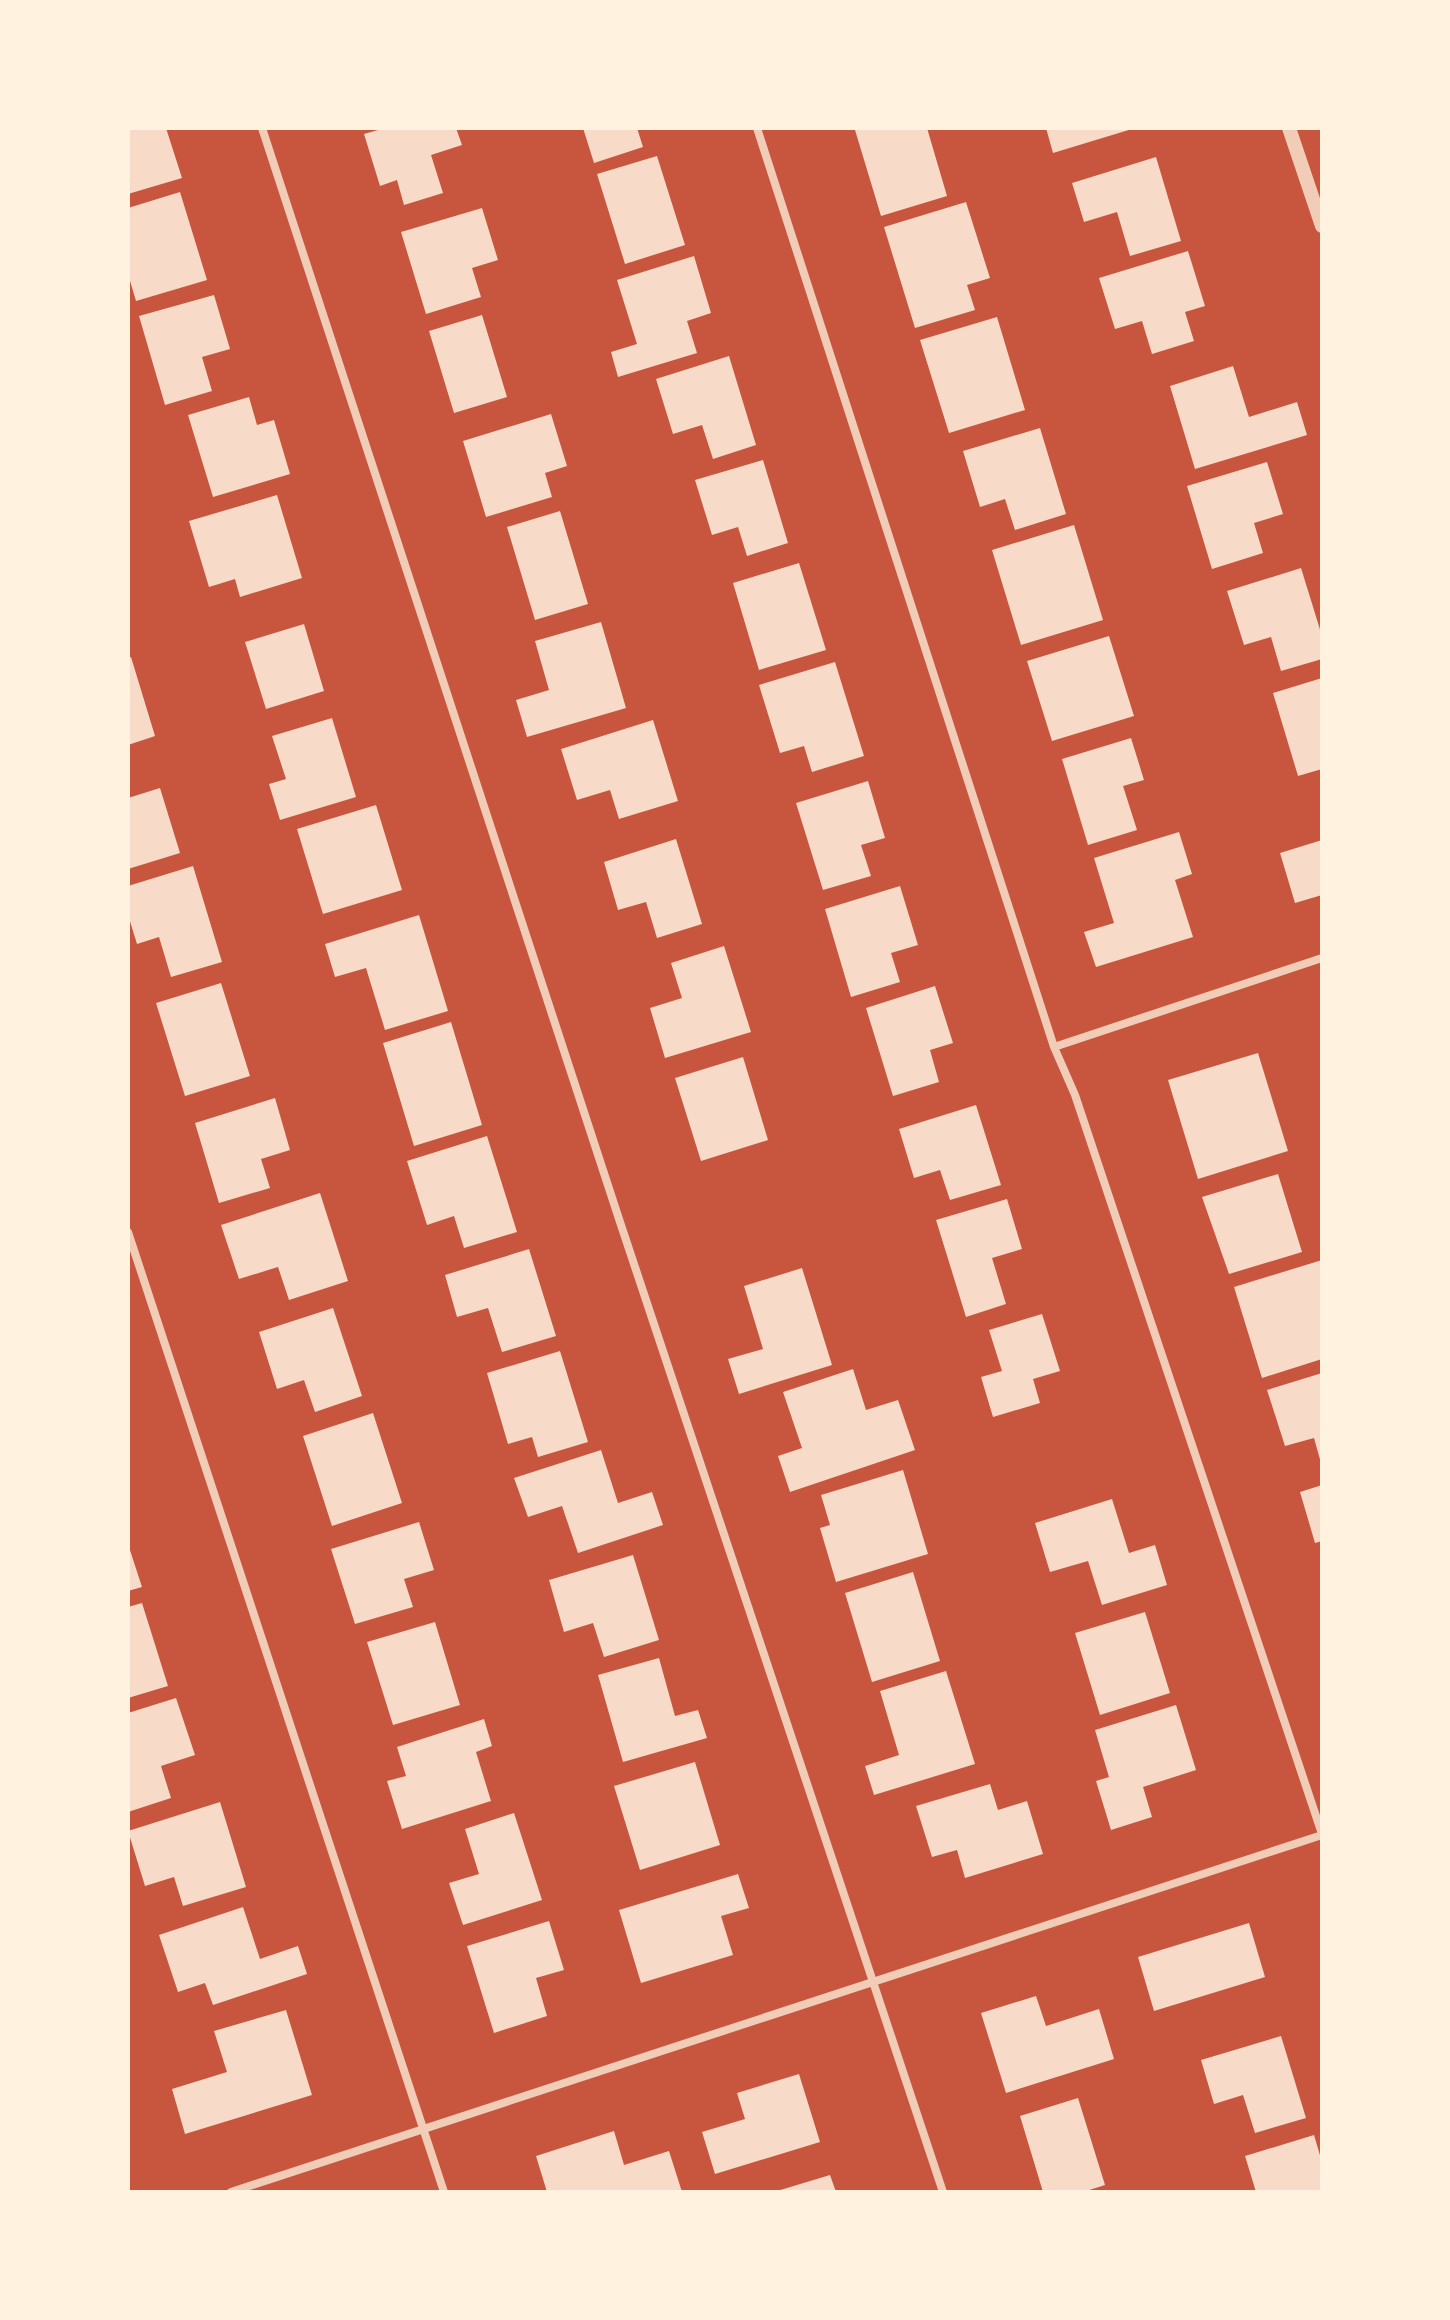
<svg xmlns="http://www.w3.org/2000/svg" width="1450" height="2320" font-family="'Fira Sans Condensed',sans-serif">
<rect width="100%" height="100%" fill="#c8553d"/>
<path fill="#f7dbc8" d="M128,128H166L182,178L128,194Z
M385,128H456L462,145L431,155L443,193L404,205L397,180L380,186L364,134Z
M583,128H637L643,147L594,163Z
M860,128H927L947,196L881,216L855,130Z
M1046,128H1131L1132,129L1053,153Z
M657,156L685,245L625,264L597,174Z
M1156,157L1181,241L1130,256L1117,212L1084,222L1072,183Z
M180,192L207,280L136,301L128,274V208Z
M966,202L990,278L967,285L975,310L915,328L884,227Z
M482,208L498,260L472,268L481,297L426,314L401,232Z
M1188,251L1205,306L1185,312L1194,341L1152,354L1142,321L1115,329L1099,278Z
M694,256L711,313L687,321L697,353L618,377L611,352L637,344L617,280Z
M214,295L230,349L202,357L212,391L165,405L139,316Z
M482,315L507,397L454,413L429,331Z
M997,317L1025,410L949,433L920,340Z
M729,356L756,445L713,459L702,425L673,434L656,379Z
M1233,366L1249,417L1297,402L1307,435L1195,469L1170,386Z
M249,397L257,425L274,420L290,474L213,497L188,415Z
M551,414L567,466L545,473L552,497L486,517L463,441Z
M1040,428L1066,514L1015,530L1005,499L980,507L963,451Z
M763,460L788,543L747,556L738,527L712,535L695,480Z
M1267,462L1283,514L1254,523L1263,553L1212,569L1187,486Z
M277,495L302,578L240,597L235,579L209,587L189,521Z
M560,511L588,604L535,620L507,527Z
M1074,525L1103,620L1021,645L992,550Z
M799,563L826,650L759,670L733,583Z
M1301,568L1322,636V659L1281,671L1271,637L1244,645L1227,591Z
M601,622L626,708L527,737L516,700L549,690L535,641Z
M304,624L324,691L266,709L245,642Z
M1109,636L1134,716L1052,741L1027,661Z
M131,657L155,736L128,745V658Z
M835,662L864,756L812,772L804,746L780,753L759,685Z
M1322,678V769L1298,776L1273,693Z
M332,718L356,797L280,820L269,784L286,779L272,736Z
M653,720L678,801L619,819L610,790L577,800L561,749Z
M1131,738L1144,780L1123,786L1137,830L1088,845L1062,759Z
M868,781L885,838L861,845L871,876L823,890L796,803Z
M160,788L180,853L128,869V798Z
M376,805L402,890L323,914L297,829Z
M1179,832L1192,874L1175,880L1193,937L1096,967L1084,932L1114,923L1094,858Z
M676,839L702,924L657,938L646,902L618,910L604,862Z
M1322,840V895L1295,903L1280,853Z
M193,866L222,962L171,977L159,937L137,944L128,915V886Z
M900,886L918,945L891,953L900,982L851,997L825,909Z
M419,915L448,1011L385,1030L366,968L335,977L325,944Z
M724,946L751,1032L665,1058L650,1008L682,998L671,963Z
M221,983L250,1076L185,1096L156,1003Z
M935,986L953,1043L930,1050L939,1082L893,1096L866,1008Z
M451,1022L482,1125L414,1146L383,1043Z
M1258,1053L1288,1151L1198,1179L1168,1080Z
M743,1057L768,1140L701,1161L675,1078Z
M275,1098L290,1150L261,1159L270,1188L219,1203L195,1123Z
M976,1105L1001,1185L950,1200L940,1170L914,1178L899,1129Z
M487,1136L517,1232L464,1248L454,1216L427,1225L407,1161Z
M1278,1174L1302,1252L1229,1274L1202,1197Z
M320,1193L348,1281L289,1300L278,1267L239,1279L221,1225Z
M1007,1199L1022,1249L992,1258L1006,1304L966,1317L936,1220Z
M529,1249L556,1336L502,1352L488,1308L457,1317L445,1275Z
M1322,1260V1359L1262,1378L1234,1287Z
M802,1268L832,1365L739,1394L728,1359L763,1349L744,1286Z
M333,1308L362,1396L315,1412L304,1380L277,1389L259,1332Z
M1042,1314L1060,1371L1033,1379L1040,1403L993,1417L981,1377L1002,1371L989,1330Z
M560,1351L588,1442L538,1457L532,1437L508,1444L487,1373Z
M853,1369L866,1410L898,1400L915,1450L790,1492L778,1456L802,1448L783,1392Z
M1322,1373V1463H1321L1314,1438L1285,1446L1267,1390Z
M373,1413L402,1503L332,1526L303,1436Z
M601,1450L618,1503L652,1492L663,1525L578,1553L562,1506L528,1517L514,1478Z
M903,1470L928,1554L836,1582L820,1528L830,1525L821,1495Z
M1322,1485V1541L1315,1543L1300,1492Z
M1112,1499L1129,1553L1155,1545L1167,1585L1102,1605L1088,1561L1050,1572L1035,1523Z
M419,1522L434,1570L404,1579L413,1607L355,1624L331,1549Z
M128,1544L142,1587L128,1591Z
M633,1555L659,1640L604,1657L593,1623L564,1632L549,1580Z
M913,1572L940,1661L872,1682L845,1593Z
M142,1603L168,1686L128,1698V1607Z
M1145,1612L1170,1693L1100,1715L1075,1633Z
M435,1622L460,1705L393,1725L367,1642Z
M659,1658L675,1716L698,1710L707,1738L623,1762L598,1675Z
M946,1671L975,1764L874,1795L865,1766L899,1755L880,1691Z
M176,1698L195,1755L161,1766L171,1798L128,1812V1713Z
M1176,1705L1196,1770L1143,1787L1152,1817L1111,1830L1096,1781L1109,1777L1095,1730Z
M484,1719L492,1746L476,1752L491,1801L402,1829L387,1781L406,1776L397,1747Z
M695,1762L720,1845L640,1870L614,1786Z
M990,1784L998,1810L1027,1801L1043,1854L965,1878L957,1850L932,1857L916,1806Z
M220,1802L246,1887L183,1906L174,1877L145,1886L128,1831Z
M514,1813L542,1900L463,1925L449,1883L479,1874L465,1829Z
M738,1874L749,1908L721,1916L733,1955L641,1983L619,1910Z
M243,1907L260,1959L298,1946L307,1974L213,2005L205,1983L178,1992L159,1935Z
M549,1921L564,1970L536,1978L547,2016L494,2033L467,1946Z
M1249,1923L1265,1977L1154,2011L1138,1957Z
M1036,1996L1046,2026L1099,2009L1114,2059L1006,2093L981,2013Z
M286,2010L312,2095L185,2134L172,2089L227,2072L214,2031Z
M1281,2036L1306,2118L1255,2133L1243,2095L1214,2104L1201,2060Z
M799,2074L820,2142L715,2174L702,2132L745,2119L737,2093Z
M1078,2098L1105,2185L1083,2192H1043L1020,2116Z
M614,2131L624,2165L669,2151L682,2192H547L536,2156Z
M1314,2135L1322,2162V2192H1256L1245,2156Z
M830,2175L836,2192H777V2191Z"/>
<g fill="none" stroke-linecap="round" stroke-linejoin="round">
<path stroke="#f1ccb7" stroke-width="8" d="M262,128L619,1219L943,2192
M757,128L1054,1047L1075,1095L1322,1834
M1054,1047L1322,958
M128,1232L444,2192
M231,2192L1322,1835"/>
<path stroke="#f1ccb7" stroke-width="14" d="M1289,128L1322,226"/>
</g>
<rect width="1450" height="2320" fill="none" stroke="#fff3e0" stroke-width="260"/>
</svg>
